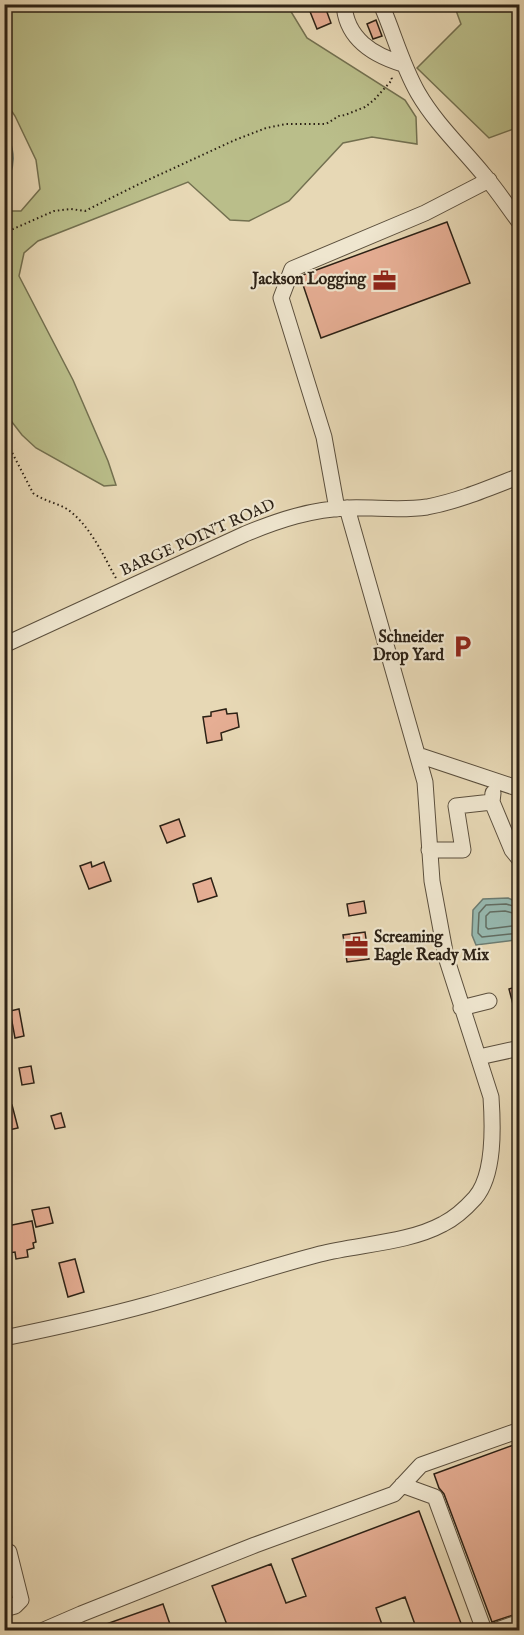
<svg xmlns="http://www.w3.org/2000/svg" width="524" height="1635" font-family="'IM FELL English',serif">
<rect width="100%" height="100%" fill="#e7d8b5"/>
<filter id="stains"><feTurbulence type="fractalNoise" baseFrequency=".00333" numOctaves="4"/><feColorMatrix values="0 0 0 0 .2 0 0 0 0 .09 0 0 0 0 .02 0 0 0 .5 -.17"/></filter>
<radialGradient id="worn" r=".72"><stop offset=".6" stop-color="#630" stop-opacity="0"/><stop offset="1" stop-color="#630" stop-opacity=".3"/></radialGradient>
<path fill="#babe8a" stroke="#737050" stroke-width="1.5" d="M5,4L287,5L307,38L405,100L416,117L417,144L372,137L343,143L289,201L249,221L230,220L188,182L38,241L24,253L19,276L73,380L108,461L116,485L104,486L36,448L22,435L5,413V211H21L40,189L36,160L15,116L5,101Z
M454,5H519V127L489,138L417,68L461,24Z"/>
<path fill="#97b9b0" stroke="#6c7c72" stroke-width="1.5" d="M4,125C11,142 17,157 10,175L5,177Z
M508,898L519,903V938L515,940L476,945L472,935L473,910L483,899Z"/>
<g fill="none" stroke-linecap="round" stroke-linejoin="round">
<path stroke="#626d62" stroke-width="1.5" d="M520,908L506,904L486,905L479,913L478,933L482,937L520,933
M520,915L505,911L490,912L486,916V927L488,929L520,925"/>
</g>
<path fill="#e6ae94" stroke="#2c2115" stroke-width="1.5" d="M307,4H324L331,23L317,29Z
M376,20L382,36L373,39L367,24Z
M447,222L470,283L321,338L300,276Z
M226,709L227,714L237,713L239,727L221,733L222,740L207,743L203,717L211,716V712Z
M179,819L185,836L167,843L160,826Z
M91,862L92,867L104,862L111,881L89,889L80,866Z
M211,878L217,896L198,902L193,884Z
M364,901L366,913L349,916L347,904Z
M365,932L369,959L347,962L343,935Z
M519,986V1015L516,1016L509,989Z
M19,1009L24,1036L15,1038L10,1011Z
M31,1066L34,1083L22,1085L19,1068Z
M12,1105L18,1128L4,1131V1106Z
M61,1113L65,1127L55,1129L51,1116Z
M49,1207L53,1223L36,1227L32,1210Z
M32,1221L36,1242L33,1243L34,1248L27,1250L28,1257L16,1259L15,1252L9,1253L5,1234L8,1233L7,1226Z
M75,1259L84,1292L68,1297L59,1263Z
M519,1443V1613L492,1622L444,1494L439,1488L434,1474Z
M419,1511L462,1626L448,1630H417L405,1597L376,1608L384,1630H229L212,1586L271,1564L286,1603L306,1596L292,1559Z
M163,1604L172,1630H93L92,1629Z"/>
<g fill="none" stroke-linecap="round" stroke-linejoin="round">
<defs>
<path id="minor" d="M344,4C346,39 373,55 403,64
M381,4C394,34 402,65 418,93C436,124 462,148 484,175C497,190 508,207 520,223
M337,509L324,437L281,298L292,269L425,213L489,180
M4,645L245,534C279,520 312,509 348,508C374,507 401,511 427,507C459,501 489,488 520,476
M418,755L520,789
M493,793L492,802L512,850L520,860
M429,850H463L456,806L492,802
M461,1008L489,1001
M479,1057L520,1048
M4,1338C53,1328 103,1317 150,1304C207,1288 263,1269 320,1254C359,1244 408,1243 443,1224C455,1218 466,1208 475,1198C495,1175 493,1126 491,1097L446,957L432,881L425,782L347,508
M402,1485L435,1497L484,1630
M4,1551L9,1552L21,1600L15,1606L4,1609
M44,1630L81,1614L255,1545L394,1494L421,1465L520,1430
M497,1630L520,1622"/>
</defs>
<use href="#minor" stroke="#5b4f3d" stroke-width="17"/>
<path stroke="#2c2115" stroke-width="2" stroke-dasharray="1.5 3" stroke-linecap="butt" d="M4,233L54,211L71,209L85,211L137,185L235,140L266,128L286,124H326L339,116L345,115L365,107L374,100L392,80L391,75
M4,437L33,493C45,502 60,503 71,512C92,529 104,557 117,580"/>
<use href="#minor" stroke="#efe6cf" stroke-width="15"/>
</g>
<defs>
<symbol id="office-bare" viewBox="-9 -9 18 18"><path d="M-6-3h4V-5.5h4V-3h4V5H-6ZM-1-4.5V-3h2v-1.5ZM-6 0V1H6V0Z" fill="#8f2418" stroke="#efe6cf" stroke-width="2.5" paint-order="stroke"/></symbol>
<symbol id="parking-bare" viewBox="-9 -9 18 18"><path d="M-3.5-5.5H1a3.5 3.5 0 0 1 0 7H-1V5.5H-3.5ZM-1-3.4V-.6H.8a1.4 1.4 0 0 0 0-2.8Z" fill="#8f2418" stroke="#efe6cf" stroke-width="2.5" paint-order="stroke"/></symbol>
</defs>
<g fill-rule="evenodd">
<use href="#office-bare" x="368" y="264" width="33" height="33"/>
<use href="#parking-bare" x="446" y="630" width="33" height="33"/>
<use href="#office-bare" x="340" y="930" width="33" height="33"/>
</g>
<g text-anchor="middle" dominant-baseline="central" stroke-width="4.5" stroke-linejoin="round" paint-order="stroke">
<g font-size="16" font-weight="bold" fill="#2c2115" stroke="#efe6cf" text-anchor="end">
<text x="366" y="280">Jackson Logging</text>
<text x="444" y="638">Schneider<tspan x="444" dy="18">Drop Yard</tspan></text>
<text x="374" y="938" text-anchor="start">Screaming<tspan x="374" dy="18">Eagle Ready Mix</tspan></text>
</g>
<g font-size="16" fill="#2c2115" stroke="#efe6cf">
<text transform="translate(198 538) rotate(-24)">BARGE POINT ROAD</text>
</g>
</g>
<rect width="524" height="1635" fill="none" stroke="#e7d8b5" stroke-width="24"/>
<rect x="6" y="6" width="512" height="1623" fill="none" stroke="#2c2115" stroke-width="3"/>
<rect x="12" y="12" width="500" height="1611" fill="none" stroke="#2c2115" stroke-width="1.5"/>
<rect width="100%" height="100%" filter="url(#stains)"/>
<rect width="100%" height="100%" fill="url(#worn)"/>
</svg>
